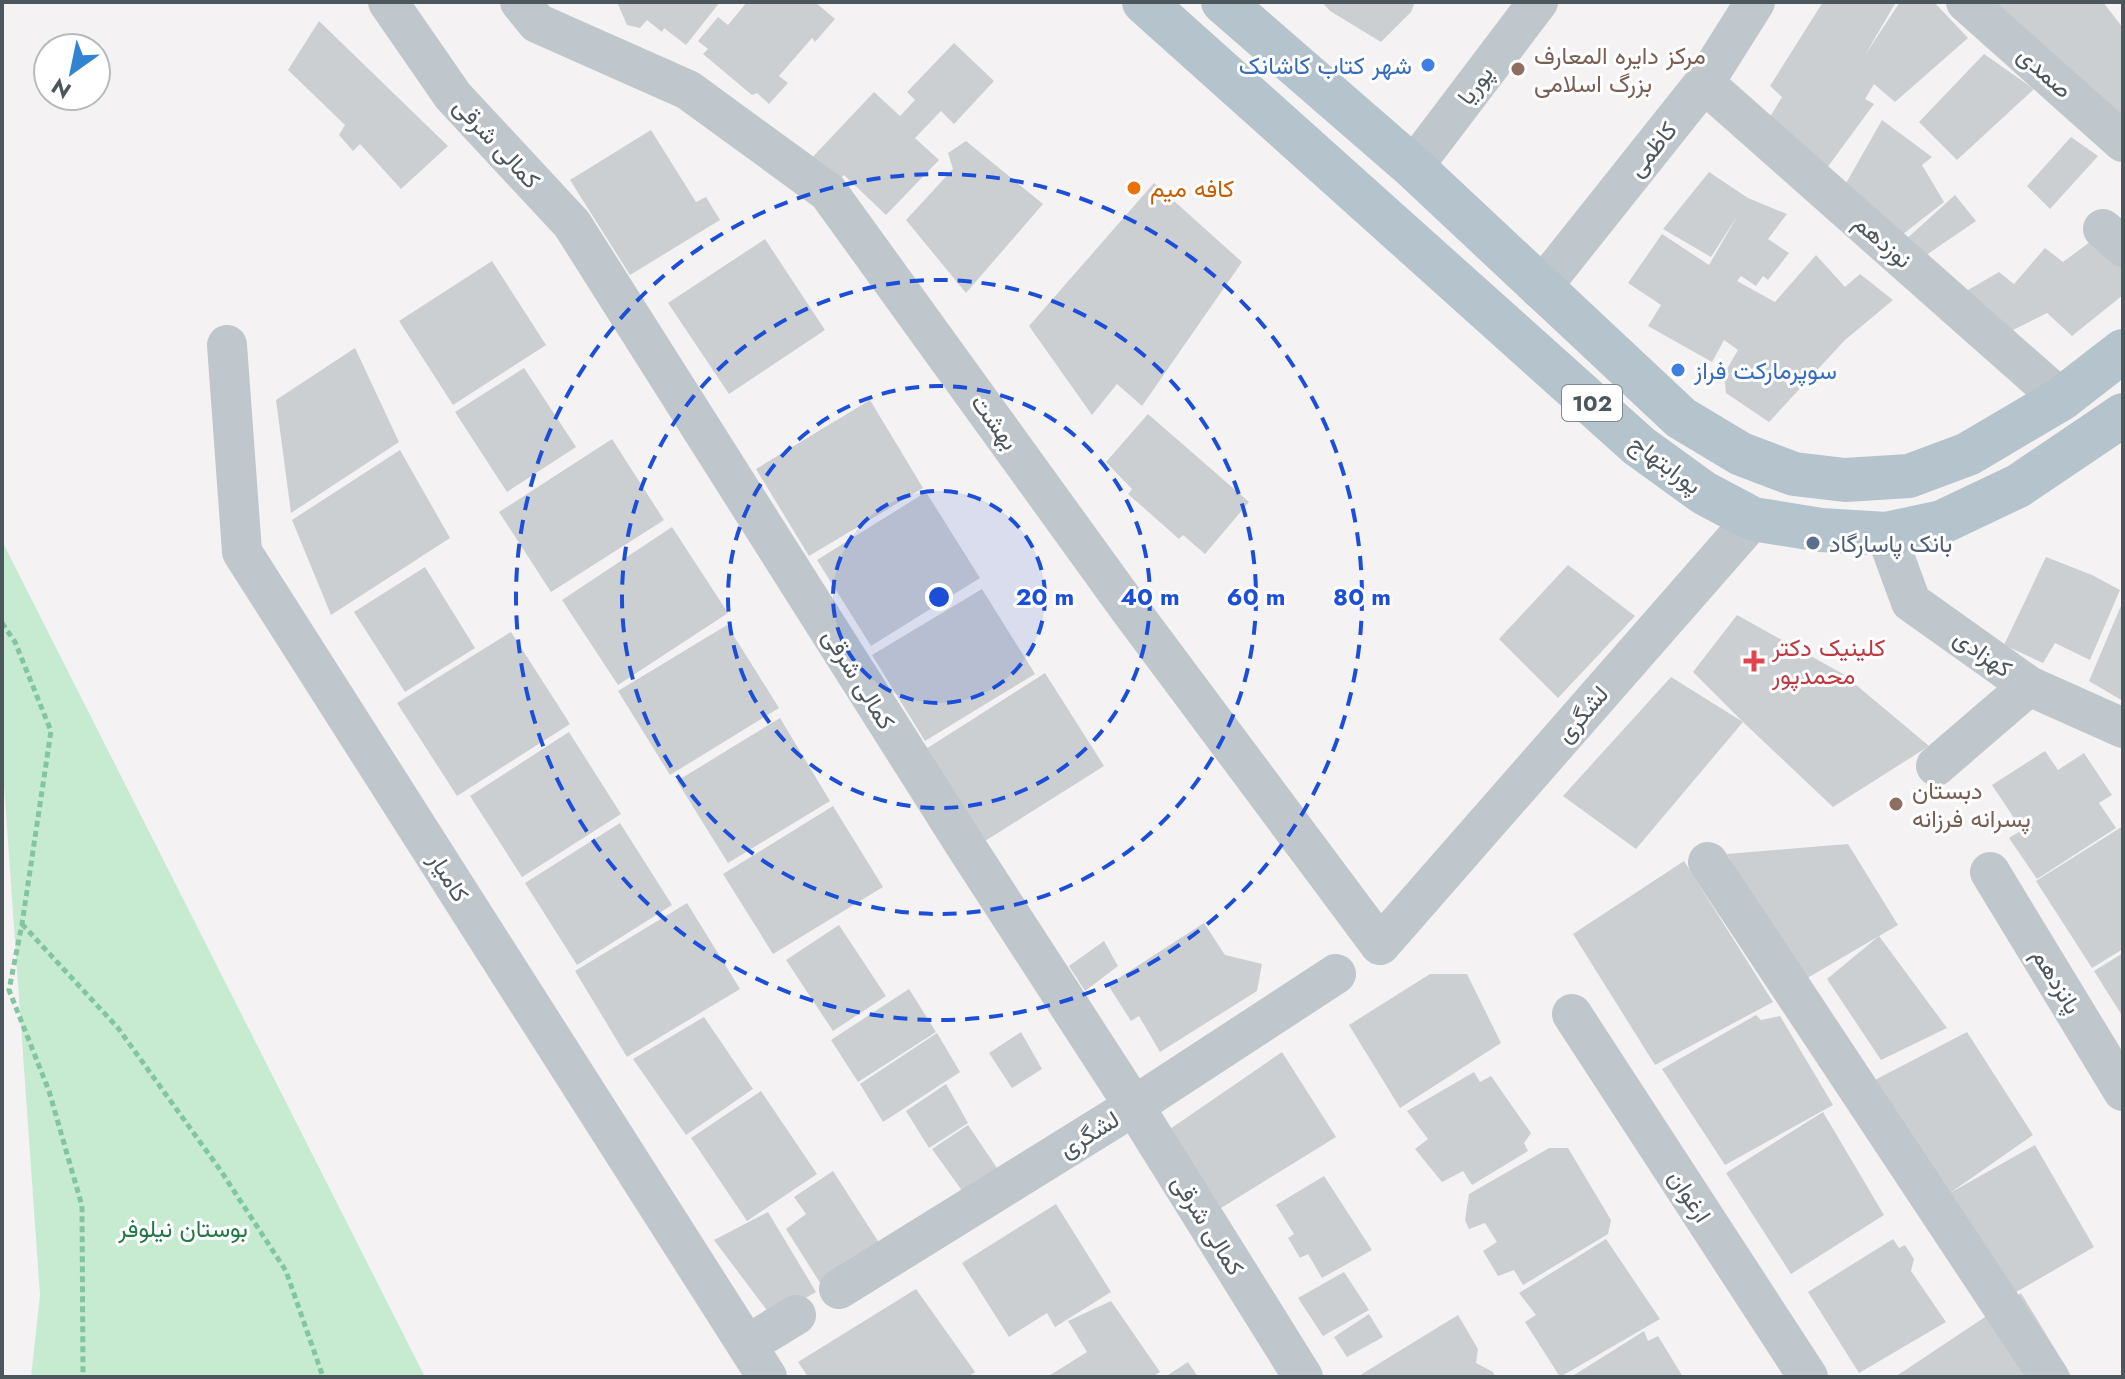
<svg xmlns="http://www.w3.org/2000/svg" width="2125" height="1379" font-family="Jost,Vazirmatn,sans-serif">
<rect width="100%" height="100%" fill="#f4f2f2"/>
<path fill="#c7ebd1" d="M2,541L425,1377H31L40,1295L2,757Z"/>
<path fill="#cccfd2" d="M617,2H720L686,45L664,28L662,32L647,20L640,28L627,25Z
M747,2H815L835,19L815,42L812,38L779,76L788,83L769,104L757,93L752,95L703,54L708,49L698,41L718,17L728,25Z
M1322,2H1415L1411,12L1381,42L1330,11Z
M1823,2H1896L1865,55L1900,2H1934L1968,38L1895,102L1874,84L1865,99L1874,104L1821,176L1768,120L1782,97L1770,86Z
M1991,2H2103L2123,28V123Z
M319,21L448,146L401,189L360,144L353,151L339,135L345,125L288,70Z
M954,43L994,81L954,124L941,111L915,138L939,160L886,215L844,175L834,186L808,162L874,92L900,116L915,100L907,92Z
M1984,54L2034,89L1957,160L1919,122Z
M1882,120L1932,157L1922,165L1944,202L1898,238L1845,185Z
M651,130L696,202L706,197L720,220L630,275L570,180Z
M2071,137L2098,156L2050,209L2027,186Z
M966,141L1043,204L966,293L906,220L953,169L948,153Z
M1709,172L1748,198L1787,214L1768,239L1789,253L1768,280L1763,276L1756,286L1741,276L1737,281L1775,302L1816,255L1845,287L1860,274L1893,300L1845,340L1769,422L1726,393L1724,374L1738,350L1724,340L1712,362L1648,326L1661,305L1628,283L1662,234L1709,265L1738,215L1711,257L1663,229Z
M1154,183L1242,262L1142,406L1117,384L1092,415L1029,326Z
M1955,195L1976,221L1919,260L1903,242Z
M765,239L825,330L729,394L668,303Z
M2094,239L2123,268V295L2072,336L2047,313L2009,332L1961,294L1999,272L2014,284L2045,248L2063,262Z
M492,261L546,345L453,405L399,321Z
M355,348L399,442L291,513L276,400Z
M524,368L576,447L507,492L455,412Z
M870,400L923,488L809,556L756,469Z
M1148,414L1249,502L1205,554L1183,535L1179,539L1128,494L1132,489L1106,462Z
M612,439L664,520L551,592L499,512Z
M400,450L450,538L331,615L292,520Z
M926,492L980,578L871,646L817,560Z
M672,527L728,613L618,685L562,600Z
M2046,557L2092,575L2120,590L2090,660L2055,643L2043,663L2004,645Z
M1568,565L1635,616L1558,698L1499,639Z
M425,567L475,648L405,692L354,612Z
M982,589L1035,674L925,741L872,655Z
M2123,601V701L2089,681Z
M1737,615L1843,674L1929,746L1833,807L1743,722L1636,849L1563,796L1671,677L1743,722L1693,672Z
M727,625L779,708L670,775L618,691Z
M511,632L570,724L457,796L397,703Z
M1045,673L1104,766L985,841L926,749Z
M780,718L830,801L728,863L677,781Z
M569,732L621,814L522,877L470,796Z
M2045,751L2058,770L2084,753L2112,795L2099,803L2116,828L2037,879L2009,838L2022,830L1992,785Z
M833,806L883,887L773,954L723,874Z
M620,823L672,905L577,965L525,883Z
M2123,826V949L2092,968L2036,881Z
M1848,844L1898,925L1879,936L1947,1028L1881,1060L1827,979L1879,936L1804,980L1727,854Z
M1684,861L1773,1002L1655,1065L1573,934Z
M687,903L740,989L627,1057L575,971Z
M1204,923L1225,955L1262,964L1257,991L1160,1052L1139,1016L1131,1021L1108,985Z
M839,925L886,996L833,1031L786,960Z
M1104,941L1118,966L1085,991L1069,966Z
M2123,953V1017L2094,971Z
M1430,974H1467L1501,1043L1400,1108L1349,1025Z
M909,989L936,1032L858,1082L831,1040Z
M1756,1015L1761,1020L1780,1016L1833,1105L1725,1165L1662,1069Z
M704,1017L753,1089L686,1135L633,1059Z
M1021,1032L1042,1069L1012,1088L989,1053Z
M1967,1032L2033,1135L1950,1193L2035,1145L2094,1247L1999,1302L1869,1083Z
M937,1033L960,1072L883,1122L860,1084Z
M1282,1052L1336,1137L1221,1208L1170,1129Z
M1474,1072L1480,1082L1491,1076L1531,1133L1524,1143L1528,1151L1472,1185L1463,1171L1442,1182L1415,1149L1428,1139L1407,1111Z
M946,1084L968,1123L929,1148L906,1111Z
M761,1091L817,1174L747,1221L691,1138Z
M1823,1112L1884,1215L1791,1274L1726,1173Z
M968,1125L997,1168L963,1192L932,1149Z
M1549,1148H1568L1611,1220L1608,1234L1523,1285L1514,1270L1498,1276L1483,1251L1497,1242L1485,1223L1469,1229L1465,1220L1469,1194Z
M833,1171L883,1249L822,1286L786,1229L806,1214L794,1197Z
M1324,1176L1372,1250L1322,1278L1308,1254L1300,1258L1288,1238L1294,1234L1276,1205Z
M1056,1204L1111,1292L1055,1327L1047,1313L1009,1337L962,1263Z
M768,1212L816,1292L772,1317L714,1240Z
M1606,1239L1660,1319L1560,1377L1525,1322L1536,1315L1519,1293Z
M1893,1239L1899,1248L1905,1245L1914,1259L1911,1271L1946,1322L1859,1373L1808,1292Z
M1344,1272L1369,1310L1323,1336L1298,1298Z
M916,1289L975,1372L968,1377H808L798,1362Z
M2021,1293L2072,1377H1895Z
M1111,1301L1160,1372L1152,1377H1047L1087,1352L1068,1321Z
M1369,1314L1383,1337L1347,1357L1334,1337Z
M1458,1315L1478,1349L1476,1363L1493,1372L1495,1377H1357Z
M1644,1331L1648,1341L1658,1336L1683,1377H1571Z
M1188,1362L1198,1377H1165Z"/>
<g fill="none" stroke-linecap="round" stroke-linejoin="round">
<path stroke="#83c59e" stroke-width="5" stroke-dasharray="6 4" stroke-linecap="butt" d="M2,623L15,642L51,731L22,924L9,990L49,1091L82,1206L83,1377
M22,924L118,1028L221,1171L286,1271L323,1377"/>
<path stroke="#bfc7cc" stroke-width="40" d="M388,2L453,96L572,224L965,845L1134,1106L1303,1377
M520,2L537,23L688,90L828,192L1128,607L1380,945L1753,519
M1966,2L2123,142
M1704,83L2061,399
M1413,167L1538,2
M2103,229L2123,247
M1540,289L1704,83L1755,2
M227,345L242,552L767,1377
M1886,534L1911,602L2029,686L2123,728
M1936,766L2029,686
M1708,862L2049,1377
M1990,872L2123,1091
M1572,1014L1808,1377
M839,1289L1134,1106L1336,974
M747,1345L796,1315"/>
<path stroke="#b5c3cd" stroke-width="44" d="M1144,2L1639,446L1704,493L1753,519L1821,530L1886,534L1942,522L2018,486L2123,415
M1223,2L1413,167L1681,418L1741,454L1794,474L1845,480L1909,476L1968,454L2061,399L2123,351"/>
</g>
<circle cx="939" cy="597" r="106" fill="#1d4ed8" fill-opacity=".12"/>
<g fill="none" stroke="#1d4ed8" stroke-width="4" stroke-dasharray="14 10">
<circle cx="939" cy="597" r="106"/>
<circle cx="939" cy="597" r="211"/>
<circle cx="939" cy="597" r="317"/>
<circle cx="939" cy="597" r="423"/>
</g>
<g fill="#3f7fe0" stroke="#fff" stroke-width="3">
<circle cx="1428" cy="65" r="8"/>
<circle cx="1678" cy="370" r="8"/>
</g>
<g fill="#8d6e63" stroke="#fff" stroke-width="3">
<circle cx="1518" cy="69" r="8"/>
<circle cx="1896" cy="804" r="8"/>
</g>
<circle fill="#e8710a" stroke="#fff" stroke-width="3" cx="1134" cy="188" r="8"/>
<circle fill="#5c6f8a" stroke="#fff" stroke-width="3" cx="1813" cy="543" r="8"/>
<path fill="#e0444e" stroke="#fff" stroke-width="3" d="M1750 649h8v8h8v8h-8v8h-8v-8h-8v-8h8z"/>
<g text-anchor="middle" dominant-baseline="central" stroke-width="6" stroke-linejoin="round" paint-order="stroke">
<rect fill="#fff" stroke="#82898e" stroke-width="2" x="1562" y="385" width="60" height="36" rx="6"/>
<g font-size="22" font-weight="bold" fill="#4c565d">
<text x="1592" y="403">102</text>
</g>
<g font-size="24" fill="#785e54" stroke="#fff" text-anchor="start">
<text x="1534" y="55">مرکز دایره المعارف<tspan x="1534" dy="28">بزرگ اسلامی</tspan></text>
<text x="1912" y="790">دبستان<tspan x="1912" dy="28">پسرانه فرزانه</tspan></text>
</g>
<g font-size="24" fill="#366cbe" stroke="#fff" text-anchor="end">
<text x="1412" y="65">شهر کتاب کاشانک</text>
<text x="1694" y="370" text-anchor="start">سوپرمارکت فراز</text>
</g>
<g font-size="24" fill="#4c565d" stroke="#fff">
<text transform="translate(2045 72) rotate(42)">صمدی</text>
<text transform="translate(1475 85) rotate(-53)">پوریا</text>
<text transform="translate(497 143) rotate(47)">کمالی شرقی</text>
<text transform="translate(1652 149) rotate(-51)">کاظمی</text>
<text transform="translate(1883 241) rotate(41)">نوزدهم</text>
<text transform="translate(995 422) rotate(54)">بهشت</text>
<text transform="translate(1666 464) rotate(37)">پورابتهاج</text>
<text transform="translate(1983 653) rotate(35)">کهزادی</text>
<text transform="translate(859 679) rotate(58)">کمالی شرقی</text>
<text transform="translate(1582 714) rotate(-49)">لشگری</text>
<text transform="translate(449 877) rotate(58)">کامیار</text>
<text transform="translate(2057 981) rotate(59)">پانزدهم</text>
<text transform="translate(1089 1134) rotate(-32)">لشگری</text>
<text transform="translate(1690 1196) rotate(57)">ارغوان</text>
<text transform="translate(1208 1225) rotate(58)">کمالی شرقی</text>
</g>
<g font-size="24" fill="#c56008" stroke="#fff" text-anchor="start">
<text x="1150" y="188">کافه میم</text>
</g>
<g font-size="24" fill="#4e5e75" stroke="#fff" text-anchor="start">
<text x="1829" y="543">بانک پاسارگاد</text>
</g>
<g font-size="24" fill="#be3a42" stroke="#fff" text-anchor="start">
<text x="1772" y="647">کلینیک دکتر<tspan x="1772" dy="28">محمدپور</tspan></text>
</g>
<g font-size="24" fill="#247746" stroke="#fff">
<text x="183" y="1228">بوستان نیلوفر</text>
</g>
</g>
<circle cx="939" cy="597" r="12" fill="#1d4ed8" stroke="#fff" stroke-width="4"/>
<g font-size="24" text-anchor="middle" font-weight="bold" fill="#1d4ed8" stroke="#fff" stroke-width="6" stroke-linejoin="round" paint-order="stroke">
<text x="1045" y="605">20 m</text>
<text x="1150" y="605">40 m</text>
<text x="1256" y="605">60 m</text>
<text x="1362" y="605">80 m</text>
</g>
<rect width="2125" height="1379" fill="none" stroke="#4c565d" stroke-width="8"/>
<g transform="translate(72 72) rotate(213)"><circle r="38" fill="#ffffff" stroke="#b7bbbe" stroke-width="2"/>
<path d="M0-6L14 30L0 20L-14 30Z" fill="#3184cf"/>
<text y="-12" font-size="22" font-weight="bold" text-anchor="middle" fill="#4c565d">N</text>
</g>
</svg>
